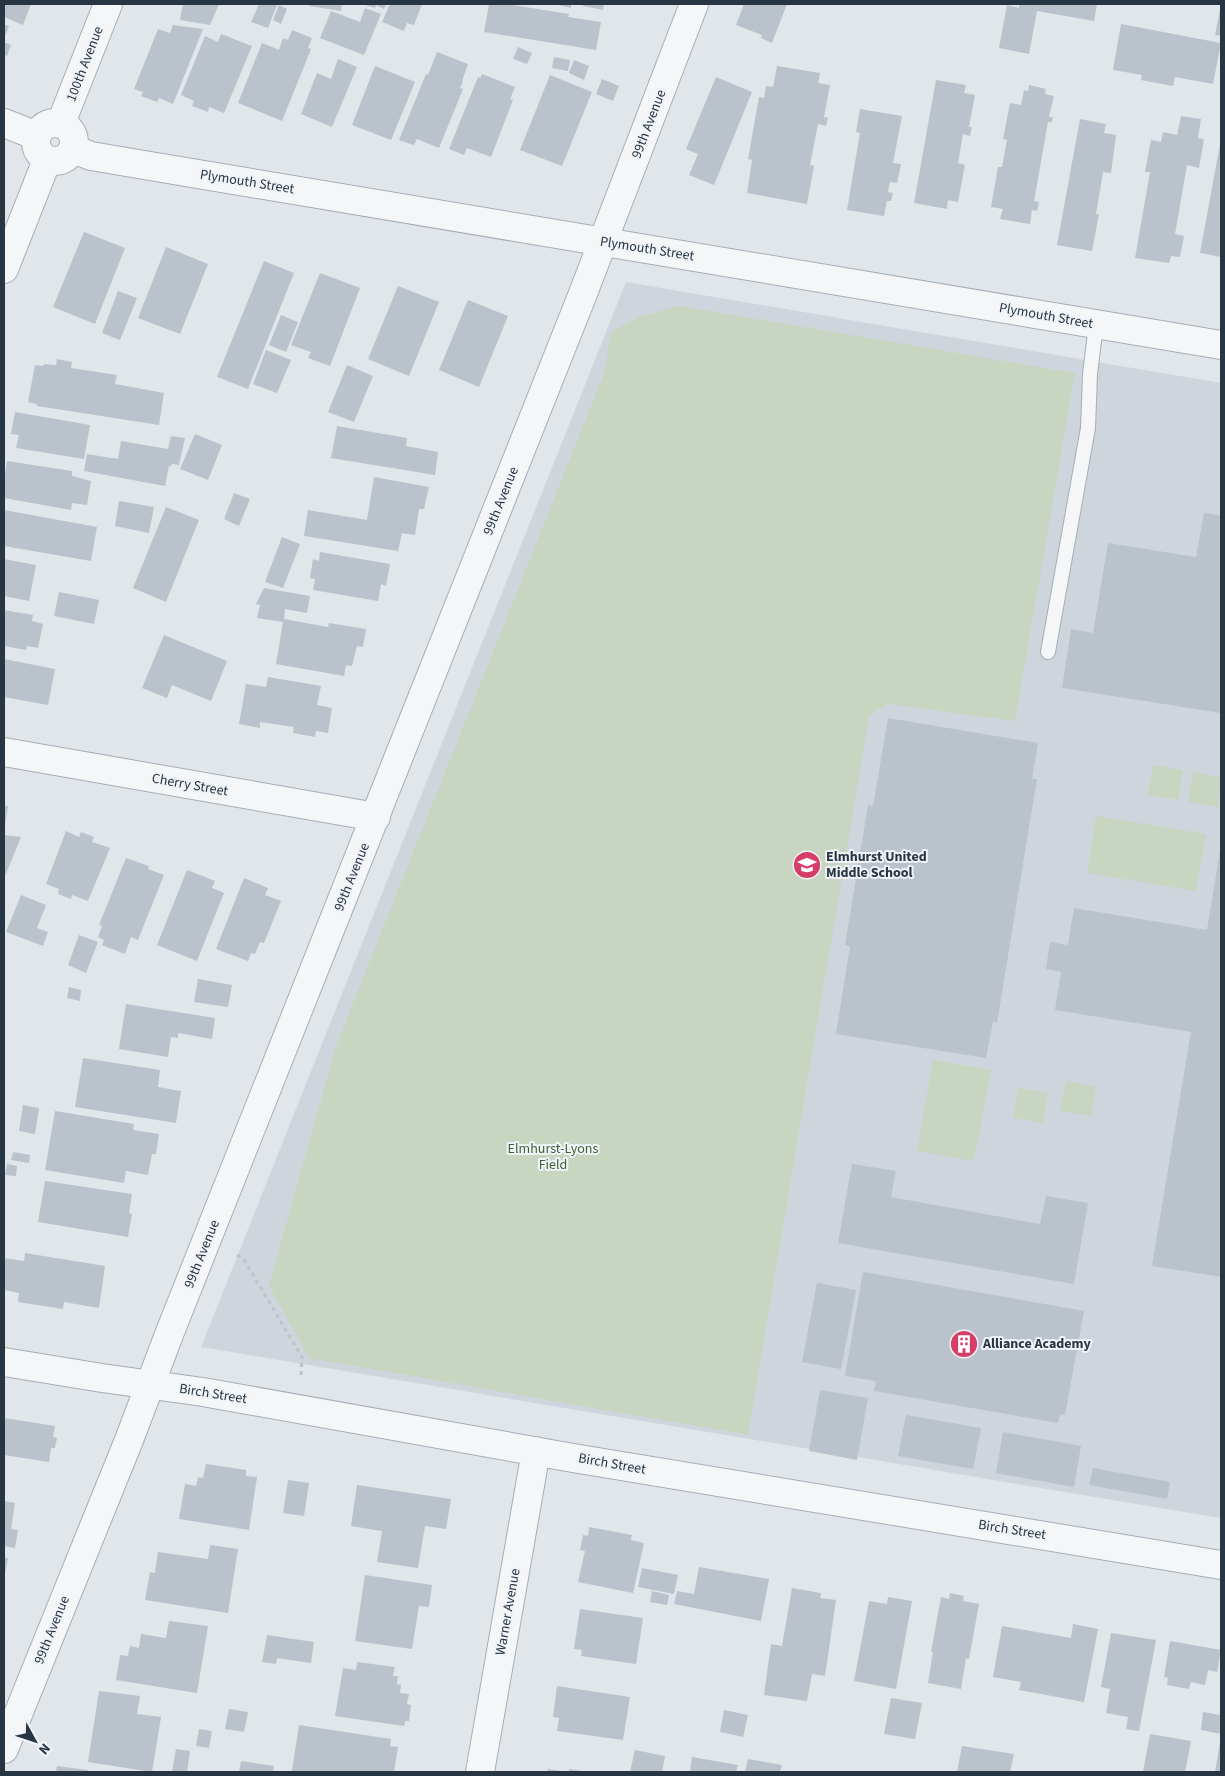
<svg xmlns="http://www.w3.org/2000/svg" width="1225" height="1776" font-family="'Source Sans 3',sans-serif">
<rect width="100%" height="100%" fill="#e1e6ea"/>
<path fill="#cfd5dc" d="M626,282L1221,383V1518L201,1347Z"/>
<path fill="#c8d5c1" d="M679,306L1075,373L1015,721L887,704L869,716L748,1435L309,1358L269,1286L336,1046L605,371L611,332L642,316Z
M1153,765L1183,770L1178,800L1148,795Z
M1193,772L1221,777L1218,807L1188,802Z
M1096,816L1206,834L1196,891L1087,873Z
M933,1060L991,1070L974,1161L917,1151Z
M1066,1081L1096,1087L1091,1116L1060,1111Z
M1018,1088L1048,1093L1043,1123L1013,1118Z"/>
<path fill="#bac2cb" d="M4,4H31L23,25L4,17Z
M183,4H219L210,25L180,20Z
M259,4L277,5L268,28L251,22Z
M309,4H342L341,11L309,6Z
M362,4H386L384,9L376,5L375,8Z
M390,4H422L414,25L407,23L404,31L382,22Z
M489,4H507L569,14L568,17L601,22L596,50L484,32Z
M554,4H571V8Z
M583,4H604L603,10L583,6Z
M744,4H787L772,43L761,38L762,35L736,25Z
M1019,4H1097L1094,21L1037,11L1029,54L999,48L1007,5L1019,8Z
M279,5L287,9L281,24L273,20Z
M365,8L381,14L364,55L320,38L331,11L360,22Z
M1220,9H1221V36L1215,35Z
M4,24L9,26L4,39Z
M1121,24L1221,43L1213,84L1175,77L1173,86L1141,80L1142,75L1113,70Z
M173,25L203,29L173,104L159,98L157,102L141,96L143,92L134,89L158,29L170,33Z
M292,30L312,38L308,48L311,49L282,121L238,103L262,43L279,50L283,38L288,40Z
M221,34L252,46L224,113L209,107L208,112L192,106L194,101L181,95L205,36L218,42Z
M4,42L11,45L7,56L4,55Z
M518,47L532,53L527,64L513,59Z
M437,52L468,64L462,81H463L460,88L463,89L439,148L417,139L414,145L399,140L426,74L428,75Z
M554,57L570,60L568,71L552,68Z
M338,59L357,67L332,127L301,114L317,73L331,79Z
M574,60L589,66L584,80L569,73Z
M375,66L415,82L391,140L352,125Z
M777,66L820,73L818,83L830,85L824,117L828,118L826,126L818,124L810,165L814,166L807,204L747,193L752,160L748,159L759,97L764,98L766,86L773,87Z
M482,74L515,87L510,99L513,100L491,157L467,148L464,155L449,149L478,77L480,78Z
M550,75L592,92L562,166L520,150Z
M716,77L752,92L714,185L689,175L698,154L686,149Z
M602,79L619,86L613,101L596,94Z
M936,80L966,85L964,93L975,95L969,127H972L970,136L963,134L958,163L965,165L958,202L948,200L947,209L914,203Z
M1029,85L1046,89L1045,94L1054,96L1049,117H1053L1052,122H1048L1034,201L1039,202L1037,211L1032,210L1030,224L1000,219L1003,209L991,207L998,167H1002L1007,140L1003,139L1010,103L1021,105L1024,90L1028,91Z
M860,109L902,116L893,163L901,164L897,183L890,182L888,192L893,193L891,201H887L884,216L847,210L860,133L856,132Z
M1181,116L1201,119L1198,138L1204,139L1199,168L1187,165L1175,234L1184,236L1180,257L1171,256L1169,263L1135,258L1150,172H1145L1151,140L1161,142L1163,132L1177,135Z
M1080,119L1106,124L1104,133L1116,135L1111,173L1103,172L1096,214H1099L1092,251L1057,245Z
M1220,144H1221V257L1200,253Z
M84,232L125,248L95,324L53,307Z
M166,247L208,264L180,334L138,318Z
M264,261L294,273L248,389L217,377Z
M320,273L360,288L330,366L308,358L311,352L291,345Z
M398,286L439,302L409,376L368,359Z
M118,291L137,298L120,340L102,333Z
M468,300L508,316L479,387L439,370Z
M281,315L298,322L286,352L269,345Z
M266,350L291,360L277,393L253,384Z
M57,359L72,362L71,368L117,375L115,384L164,393L159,425L37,406V404L28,402L35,365L43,366L44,364L56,365Z
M347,365L373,376L354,422L328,412Z
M15,412L90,425L84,459L16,448L19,435L11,434Z
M337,426L407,438L406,446L438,452L435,475L331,458Z
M195,434L222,445L208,480L180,469Z
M171,436L185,438L179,465L172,464L171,466H169L165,486L84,471L87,454L118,459L121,441L168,449Z
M7,461L72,471V476L91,481L87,505L72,503L71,510L4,498V482Z
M374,477L429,487L424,509H419L415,535L402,533L398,551L304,536L308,510L367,520Z
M234,493L250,499L239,526L224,519Z
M119,501L154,507L149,533L115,526Z
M166,507L199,520L166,602L133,588Z
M4,510L97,527L91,561L4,546Z
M1204,513L1221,516V713L1062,688L1071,629L1093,633L1108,543L1196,557Z
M282,537L300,544L283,588L265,582Z
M320,552L390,564L386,586L381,584L378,601L313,590L315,579L310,578L313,559L319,561Z
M4,559L36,565L29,601L4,596Z
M264,588L310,596L307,613L285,609L284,619L328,627L329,623L366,629L363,647L357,646L352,666L346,665L344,676L276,664L283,622L257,618L260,605L256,604Z
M59,592L99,600L94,624L54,616Z
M4,610L33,615L32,621L43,624L38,648L27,646L26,650L4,646Z
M164,635L227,661L211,701L172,685L167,698L142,688Z
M4,659L55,669L48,705L4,697Z
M268,677L321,686L317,705L332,708L328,733L316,731L315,737L293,733L294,727L260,722V728L239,724L246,684L266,687Z
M888,718L1038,743L1032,779H1037L997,1023L993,1022L986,1058L836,1034L850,946L845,945L868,805L873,806Z
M4,806H8L5,825H4Z
M66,831L79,837L81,832L94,837L92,842L110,848L88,901L72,895L71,899L58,894L59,889L46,884Z
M4,835L21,837L4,879Z
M1220,851H1221V1277L1152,1266L1191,1032L1055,1010L1061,972L1046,969L1050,942L1068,945L1074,908L1207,930Z
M126,858L149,866L148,869L164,875L138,940L131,937L125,954L102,945L104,940L98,937L102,926L99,925Z
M187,870L215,881L212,888L224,893L197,961L157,945Z
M244,878L268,888L265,895L281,901L264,943L260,942L255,954L251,953L248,961L216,949Z
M21,895L46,905L37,928L48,932L43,946L6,932Z
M79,935L98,942L86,973L68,965Z
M198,979L232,985L228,1007L194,1002Z
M69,987L81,990L80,1001L67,998Z
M126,1004L215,1018L212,1039L178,1033V1038L171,1037L168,1057L119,1049Z
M83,1058L160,1070L158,1087L181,1091L176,1123L75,1107Z
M23,1105L39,1108L35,1134L19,1131Z
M55,1111L134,1124L133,1130L159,1134L156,1154H152L148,1175L126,1171L124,1183L45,1170Z
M13,1152L30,1155L29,1163L11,1160Z
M7,1164L17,1166L16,1176L5,1175Z
M852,1164L896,1171L891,1197L1040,1224L1046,1196L1088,1203L1074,1284L838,1243Z
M45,1181L132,1194L129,1213L132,1214L128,1237L38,1222Z
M25,1253L105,1266L99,1308L64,1302L63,1309L18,1302L19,1293L4,1290V1258L24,1261Z
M863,1272L1084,1311L1065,1415L1060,1414L1058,1423L874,1391L876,1381L845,1376Z
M817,1283L856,1290L841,1369L802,1362Z
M820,1390L868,1398L857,1460L809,1451Z
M906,1415L981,1428L973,1469L898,1456Z
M4,1418L55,1426L53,1437L57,1438L55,1448H51L49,1462L4,1455Z
M1003,1432L1081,1446L1074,1487L996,1473Z
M206,1464L246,1470V1476L257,1477L249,1530L179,1519L185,1484L196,1486L198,1477L203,1478Z
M1093,1468L1170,1482L1167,1499L1089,1485Z
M288,1480L309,1483L304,1516L283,1513Z
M357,1485L451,1499L446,1529L425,1526L418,1568L377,1562L382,1531L351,1526Z
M4,1501L15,1503L11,1529L18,1530L15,1548L4,1546Z
M589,1527L632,1535L631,1540L644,1543L633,1593L578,1582L585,1551L580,1550L583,1535L588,1536Z
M210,1545L238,1549L228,1613L145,1600L150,1572L155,1573L158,1552L208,1559Z
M4,1558H8L5,1574H4Z
M699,1567L769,1579L761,1621L674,1604L677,1591L694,1594Z
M642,1568L678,1575L674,1594L638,1587Z
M365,1575L432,1585L429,1607L419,1606L412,1649L355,1641Z
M792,1588L821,1593L820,1598L836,1600L825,1676L812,1674L807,1701L764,1695L771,1644L782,1646Z
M652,1591L669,1595L667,1605L650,1602Z
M950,1593L964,1596L963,1601L979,1604L969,1659L966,1658L961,1689L928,1683L933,1652H931L941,1597L949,1599Z
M888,1597L912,1601L896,1689L854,1681L869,1601L887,1604Z
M580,1609L643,1618L636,1664L581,1656L582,1650L574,1649Z
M169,1621L208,1626L197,1693L116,1680L120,1655L128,1656L130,1646L139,1648L141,1634L166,1638Z
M1073,1624L1098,1629L1084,1702L1019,1690L1021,1682L993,1677L1002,1626L1071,1638Z
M1111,1633L1156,1640L1139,1731L1126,1729L1128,1717L1106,1713L1110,1689L1101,1687Z
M267,1635L314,1642L311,1663L277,1658L276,1664L262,1662Z
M1170,1641L1221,1650L1217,1672L1208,1670L1205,1685L1191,1682L1189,1689L1167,1685L1168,1678L1164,1677Z
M357,1662L395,1667L393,1676H398L397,1684L401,1685L400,1693L409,1694L407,1704L411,1705L409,1721H405L404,1726L335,1716L343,1668L356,1670Z
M557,1686L630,1697L623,1740L557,1731L559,1718L553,1717Z
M99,1691L140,1696L137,1714L161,1717L152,1772L88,1762Z
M891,1698L922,1703L915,1739L884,1734Z
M229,1709L248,1712L244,1732L225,1729Z
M724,1710L748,1715L743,1737L720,1732Z
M1203,1712L1221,1715V1734L1201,1730Z
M299,1725L391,1739L390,1746L398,1747L394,1772H303L292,1771Z
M199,1729L212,1731L209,1748L196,1746Z
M1150,1734L1191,1741L1185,1772H1143Z
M1220,1742L1221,1772H1215Z
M962,1746L1014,1754L1010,1772H957Z
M176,1749L190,1751L187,1772H172Z
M635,1750L665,1756L662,1772H630Z
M692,1757L738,1765L736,1772H690Z
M748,1759L782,1765L780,1772H745Z
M241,1761L274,1766L273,1772H239Z
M57,1766L88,1770V1772H56Z
M548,1769L562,1771V1772H547Z
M569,1769L582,1771V1772H569Z"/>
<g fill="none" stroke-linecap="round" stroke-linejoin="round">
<defs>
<path id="service" d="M1048,652L1088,428L1090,374L1096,325"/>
<path id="minor" d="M36 142a19 19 0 1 1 38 0a19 19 0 1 1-38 0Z
M4,123L37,136
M61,123L108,4
M73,149L91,156L150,166L1221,345
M4,269L47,160
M4,752L376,817
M4,1362L102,1378L203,1392L573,1458L1221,1565
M4,1749L129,1440L170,1332L582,296L694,4
M480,1772L536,1451"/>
</defs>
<use href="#service" stroke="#a6adb5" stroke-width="16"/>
<use href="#minor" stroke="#a6adb5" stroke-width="30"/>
<path stroke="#bfc4c9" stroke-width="3" stroke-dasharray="4 4" stroke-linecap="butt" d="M237,1255L243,1258L302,1357L301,1376"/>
<use href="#service" stroke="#f4f6f8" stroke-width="14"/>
<use href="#minor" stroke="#f4f6f8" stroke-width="28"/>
</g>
<defs>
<symbol id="school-disc" viewBox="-11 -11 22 22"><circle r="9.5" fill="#d73e67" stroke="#f0f4f8"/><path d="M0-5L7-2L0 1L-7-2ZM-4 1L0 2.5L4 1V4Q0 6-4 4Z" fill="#fff"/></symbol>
<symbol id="building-disc" viewBox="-11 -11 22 22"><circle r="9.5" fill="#d73e67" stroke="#f0f4f8"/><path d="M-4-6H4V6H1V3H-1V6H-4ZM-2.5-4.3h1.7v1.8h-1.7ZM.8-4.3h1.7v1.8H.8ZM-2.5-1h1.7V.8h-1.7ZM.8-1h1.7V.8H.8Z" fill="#fff"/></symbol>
</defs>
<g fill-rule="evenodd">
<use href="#school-disc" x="791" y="849" width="32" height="32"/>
<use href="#building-disc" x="948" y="1328" width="32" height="32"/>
</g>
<g text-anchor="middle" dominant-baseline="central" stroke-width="4" stroke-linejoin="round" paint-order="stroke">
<g font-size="14" fill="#283543" stroke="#f0f4f8">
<text transform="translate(85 64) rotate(-69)">100th Avenue</text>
<text transform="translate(649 124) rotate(-69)">99th Avenue</text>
<text transform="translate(247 182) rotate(9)">Plymouth Street</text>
<text transform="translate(647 249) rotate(9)">Plymouth Street</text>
<text transform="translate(1046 316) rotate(10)">Plymouth Street</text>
<text transform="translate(501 501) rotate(-68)">99th Avenue</text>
<text transform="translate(190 785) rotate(10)">Cherry Street</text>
<text transform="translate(352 877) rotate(-68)">99th Avenue</text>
<text transform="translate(202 1254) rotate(-68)">99th Avenue</text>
<text transform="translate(213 1394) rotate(9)">Birch Street</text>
<text transform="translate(612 1464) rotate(10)">Birch Street</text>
<text transform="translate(1012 1530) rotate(9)">Birch Street</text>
<text transform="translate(508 1612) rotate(-80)">Warner Avenue</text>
<text transform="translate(52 1630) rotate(-68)">99th Avenue</text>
</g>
<g font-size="14" font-weight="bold" fill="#283543" stroke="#f0f4f8" text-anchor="start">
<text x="826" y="857">Elmhurst United<tspan x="826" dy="16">Middle School</tspan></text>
<text x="983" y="1344">Alliance Academy</text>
</g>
<g font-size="14" fill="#416034" stroke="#f0f4f8">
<text x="553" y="1149">Elmhurst-Lyons<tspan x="553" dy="16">Field</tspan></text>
</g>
</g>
<rect width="1225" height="1776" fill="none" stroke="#283543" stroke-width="10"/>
<g transform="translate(35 1741) rotate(130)" stroke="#f0f4f8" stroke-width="4" paint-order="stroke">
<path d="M0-4L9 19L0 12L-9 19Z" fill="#283543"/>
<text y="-8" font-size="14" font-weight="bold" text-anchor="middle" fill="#283543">N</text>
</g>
</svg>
